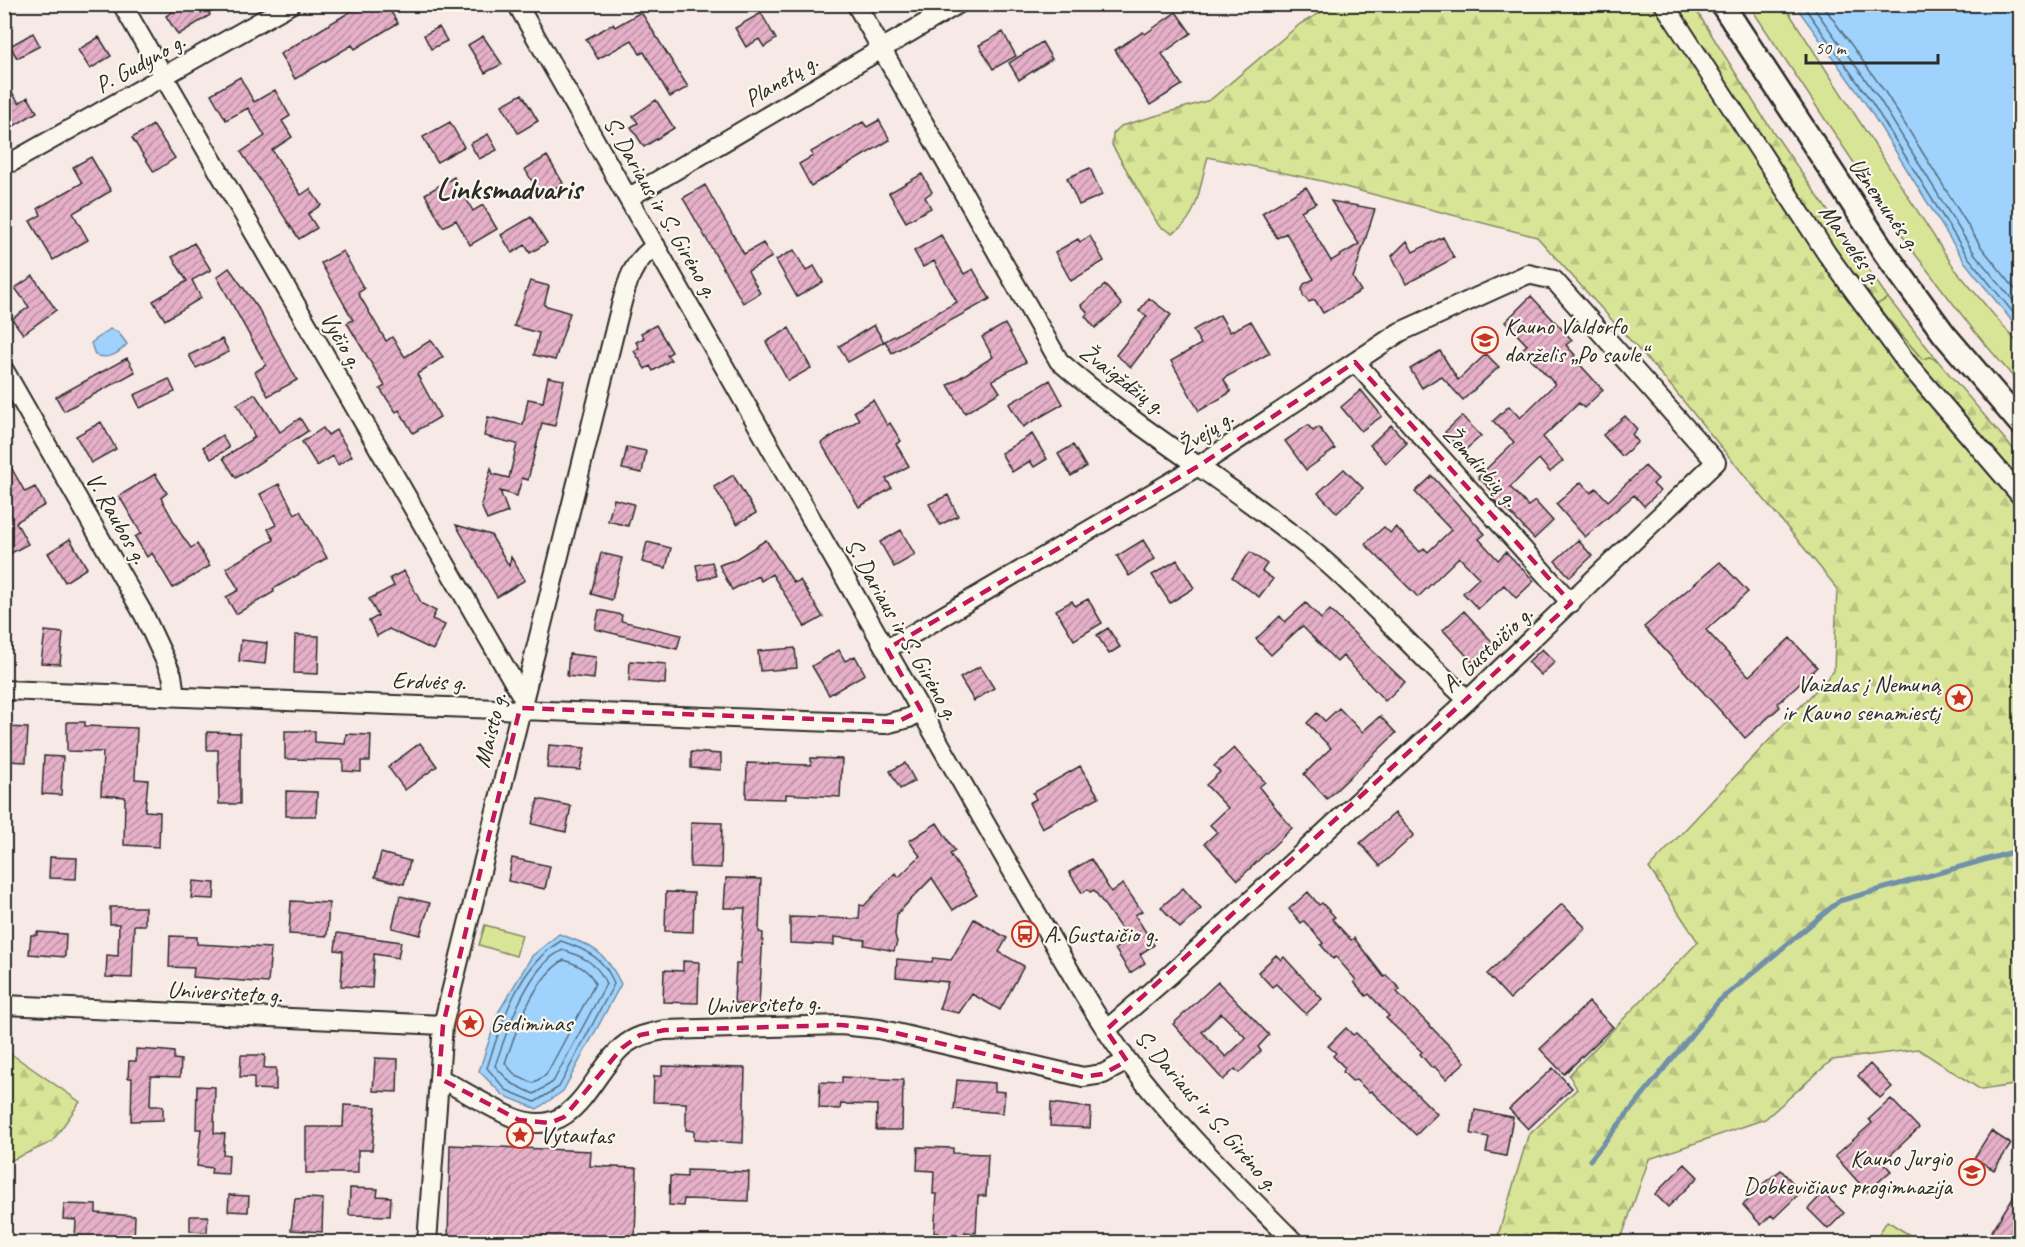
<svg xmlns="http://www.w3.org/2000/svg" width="2025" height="1247" font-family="Caveat,sans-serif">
<defs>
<pattern id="forest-firs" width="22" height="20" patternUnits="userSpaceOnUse" patternTransform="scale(1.5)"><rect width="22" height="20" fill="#d8e597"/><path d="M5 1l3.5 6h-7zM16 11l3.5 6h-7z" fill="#bac582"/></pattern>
<pattern id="building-hatch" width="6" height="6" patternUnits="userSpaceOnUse" patternTransform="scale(1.5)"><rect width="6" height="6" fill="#e6b0c9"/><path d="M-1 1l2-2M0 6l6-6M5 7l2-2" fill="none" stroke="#bb8fa3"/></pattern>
</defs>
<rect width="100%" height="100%" fill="#f7e9e5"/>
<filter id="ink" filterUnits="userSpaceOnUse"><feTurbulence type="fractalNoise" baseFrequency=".0167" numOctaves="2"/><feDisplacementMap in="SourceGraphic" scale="12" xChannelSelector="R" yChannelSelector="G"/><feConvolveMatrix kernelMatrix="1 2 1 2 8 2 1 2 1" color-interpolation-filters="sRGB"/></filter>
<g filter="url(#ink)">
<path fill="#d8e597" stroke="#828861" stroke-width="1.5" d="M1749,5H1784L1955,269L2020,346V385L1975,332L1912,250Z
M1888,298L1938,361L1930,357L1923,360L1875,304Z
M485,925L522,935L516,956L479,945Z
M1887,1221L1921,1242H1887H1891L1879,1234Z"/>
<path fill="url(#forest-firs)" stroke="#828861" stroke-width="1.5" d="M1334,5H1693L1763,117L1888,298L1876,305L1922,359L1930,357L1938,361L2020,457V1084L1981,1090L1918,1049L1832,1060L1765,1119L1649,1159L1620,1242H1496L1528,1136L1577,1089L1569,1075L1698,942L1649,868L1834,671L1837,588L1666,380L1537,237L1322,181L1208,157C1199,183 1200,220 1172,233L1159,226L1112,145L1113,134L1121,126L1210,100L1300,24Z
M4,1049L80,1102L52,1142L5,1163Z"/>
<path fill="#9fd3fd" stroke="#7190a9" stroke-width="1.5" d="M1795,5H2020V331L1964,261L1866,104Z
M110,329L118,332L127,344C118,354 109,360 95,355L91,343Z
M559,934C593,946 605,951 621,984L563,1091L537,1109L503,1095L479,1071L499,1011L532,956Z"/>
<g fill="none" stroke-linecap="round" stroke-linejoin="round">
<path stroke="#596e7f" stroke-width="1.5" d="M1802,4L1871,101L1968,257L2020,321
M1811,4L1878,97L1974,253L2020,309
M1822,4L1885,92L1982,248L2020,295
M561,941C585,949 606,959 614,984L559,1087L535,1102L506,1090L487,1068C501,1024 518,966 561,941Z
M563,950C582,956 599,964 606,984L553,1082L534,1094L511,1083L495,1066C507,1031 527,966 563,950Z
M564,960C577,964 591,971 595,984L546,1075L533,1083L516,1076L505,1063C516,1031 533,978 564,960Z"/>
<path stroke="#7190a9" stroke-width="5" d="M1590,1160L1718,1002L1839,901L2020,850"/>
</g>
<path fill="url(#building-hatch)" stroke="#2b2b2b" stroke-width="1.5" fill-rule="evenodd" d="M185,4H204L210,15L178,35L166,16Z
M363,4H386L398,23L355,49L352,45L295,79L280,54Z
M641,12L688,87L670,97L644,52L640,54L632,40L598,59L586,39L613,24L615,27Z
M1176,12L1191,33L1162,54L1182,85L1150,105L1115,50L1143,32L1145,34Z
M761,13L776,39L764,47L759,39L746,47L735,28Z
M439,27L447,41L431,49L424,35Z
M1003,32L1016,56L993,69L979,45Z
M33,33L40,46L17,58L10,46Z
M483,36L502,64L485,73L468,45Z
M99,37L111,56L90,69L78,50Z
M1042,42L1052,59L1019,80L1009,63Z
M240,77L254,102L275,90L290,116L282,121L292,137L272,150L301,195L310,189L321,205L308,214L317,228L299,239L241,152L265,136L248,108L226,120L211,94Z
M4,81L19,103L28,97L37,112L4,132Z
M522,94L538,121L518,133L502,105Z
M656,100L674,128L644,147L631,127L638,123L633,116Z
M879,120L890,140L811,186L799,164L813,156L811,152L863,122L867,127Z
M450,122L464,147L437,162L423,137Z
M153,125L175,158L154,172L132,138Z
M488,134L497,150L479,159L470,144Z
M547,156L563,183L541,197L525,169Z
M91,157L111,191L73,213L88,240L53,260L30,221L41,215L38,208L82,183L73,167Z
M1090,168L1102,195L1079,205L1067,178Z
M922,174L932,192L925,197L931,208L906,222L889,193Z
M454,177L473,211L483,205L497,229L470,245L456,220L443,227L425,194Z
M705,185L744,254L763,243L772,257L748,271L760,293L743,303L683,198Z
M1306,187L1316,203L1301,211L1331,261L1359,244L1331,201L1375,209L1353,278L1361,291L1323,313L1315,300L1309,302L1303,296L1302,289L1304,284L1314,279L1286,233L1277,238L1262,213Z
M531,217L547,243L530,253L525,245L512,253L501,235Z
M941,235L964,274L973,269L990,299L892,353L885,341L957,302L934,261L923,267L914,251Z
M1090,236L1104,261L1071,281L1055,252L1078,239L1080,242Z
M1443,237L1454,258L1406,284L1392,256L1407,241L1413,252Z
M194,243L211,270L192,280L201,298L165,320L153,301L187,281L172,257Z
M794,250L806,271L814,266L823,282L797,297L776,260Z
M343,251L364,289L358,293L386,341L392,337L405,357L431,340L443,357L417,374L440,417L413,433L399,410L396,412L380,389L385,386L347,323L353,320L321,263Z
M229,268L258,308L297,380L268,396L255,372L266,365L217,277Z
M33,276L56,310L23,334L12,319L29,307L15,288Z
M530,281L549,286L544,305L570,313L555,360L534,355L539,333L514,326Z
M1105,285L1122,305L1095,328L1085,316L1088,313L1081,305Z
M1531,296L1572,340L1566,345L1575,355L1573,357L1603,390L1584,408L1579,403L1543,437L1563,461L1550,472L1539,459L1510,487L1528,506L1535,501L1553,521L1534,539L1504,506L1502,508L1490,496L1493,492L1478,477L1514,442L1493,421L1509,406L1520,418L1555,384L1522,349L1527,345L1505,322Z
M1149,298L1171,315L1131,367L1116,355L1147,316L1139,311Z
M1220,315L1230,332L1251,321L1270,353L1226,377L1224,380L1231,392L1199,411L1171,361L1201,344L1193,330Z
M1005,324L1026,362L992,380L1000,392L965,413L948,385L993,357L982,337Z
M656,325L672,352L667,355L671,360L653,371L650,366L645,369L634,351L639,348L636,342L644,338L641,333Z
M874,325L884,342L848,362L839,346Z
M789,328L811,368L788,381L766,342Z
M222,339L229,352L196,368L189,355Z
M1440,351L1458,380L1486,354L1499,367L1463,400L1441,376L1422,388L1410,369Z
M127,358L135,372L64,411L56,397Z
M548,377L564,380L555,426L542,423L528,480L522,478L517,496L500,491L508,512L487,520L481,505L491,468L493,474L509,478L517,444L484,436L488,417L523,425L528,399L543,402Z
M169,379L175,392L140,408L134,395Z
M1050,380L1063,404L1023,427L1009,404Z
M1361,390L1382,416L1361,431L1341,407Z
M255,394L280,432L300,418L308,431L236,478L223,458L255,437L237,404Z
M873,400L887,425L890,423L901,441L896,444L909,466L886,479L892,488L859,507L821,443L859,420L854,411Z
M1462,416L1481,436L1463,452L1445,432Z
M1625,416L1637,429L1632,434L1638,442L1622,456L1603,435Z
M101,422L116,449L91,463L76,436Z
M1308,425L1313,431L1319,427L1335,449L1306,470L1285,441Z
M1391,425L1407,443L1386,463L1370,445Z
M323,428L328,435L336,430L352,456L338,465L333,456L317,466L302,442Z
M1032,434L1047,459L1034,467L1030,461L1012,472L1001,453Z
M222,435L229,448L211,459L203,447Z
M1073,445L1086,467L1071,476L1058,454Z
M627,447L646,451L642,473L622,469Z
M4,455L25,492L35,487L45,505L16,522L28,544L4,557Z
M1645,466L1658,479L1653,484L1660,491L1644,506L1634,495L1585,537L1556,504L1581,482L1591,493L1596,488L1608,501Z
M1344,469L1363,488L1337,513L1318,493Z
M155,474L167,493L161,498L181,534L191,548L197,544L210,566L173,588L152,553L147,557L135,537L141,533L119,496Z
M733,475L756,513L737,524L714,487Z
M1432,476L1485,534L1479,539L1498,560L1506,552L1534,581L1516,598L1504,585L1478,609L1463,593L1479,578L1459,557L1418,597L1365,544L1384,527L1390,533L1396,527L1420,552L1424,548L1428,552L1451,530L1415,492Z
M279,484L295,514L300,511L327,558L273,589L274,592L236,614L226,597L239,590L226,568L274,540L268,529L276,525L260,494Z
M948,495L958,516L940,525L929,504Z
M614,499L634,504L628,526L608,521Z
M456,525L491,535L509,566L511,557L525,580L497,597Z
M901,530L915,555L894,567L880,542Z
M70,539L87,568L65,582L48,553Z
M766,540L794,583L800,580L823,617L805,627L772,574L761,581L758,576L732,590L719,565L734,560Z
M1143,540L1155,559L1129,576L1117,556Z
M1578,540L1592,556L1570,577L1555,561Z
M647,542L671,548L666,568L642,562Z
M1250,552L1267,564L1262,571L1273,579L1259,597L1232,577Z
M601,553L622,558L612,600L591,594Z
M1177,560L1194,588L1170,603L1152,575Z
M712,562L716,576L699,580L696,565Z
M1720,562L1748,592L1706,630L1749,676L1790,638L1817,667L1778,703L1780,707L1745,738L1644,627Z
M404,571L422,604L436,611L432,619L445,625L433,650L389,629L377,636L369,621L378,616L369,599L394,586L390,578Z
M1088,599L1102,623L1074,640L1056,610L1072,601L1075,606Z
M1306,603L1321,619L1330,610L1405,682L1385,701L1343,656L1337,662L1302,626L1271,655L1256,639L1280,616L1285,622Z
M599,610L622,615L621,621L681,635L677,649L595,629Z
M1464,611L1496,646L1475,665L1443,630Z
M1108,628L1120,647L1109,654L1097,635Z
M45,631L63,633L60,664L41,663Z
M295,635L319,636L318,674L294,673Z
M241,640L267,643L265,664L239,661Z
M795,648L797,668L760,671L758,651Z
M1542,649L1555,662L1541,675L1528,662Z
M839,650L845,661L855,656L865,674L829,695L812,666Z
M569,654L596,657L594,679L567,676Z
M630,661L666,664L665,684L629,681Z
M980,666L994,688L974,701L960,678Z
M1339,708L1362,732L1380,716L1396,733L1327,799L1304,774L1331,748L1307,723L1317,713L1325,721Z
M67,722H85V726L137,728L135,779L148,780L145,811L160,812L159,847L124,845L125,797L101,795L103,752L67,751Z
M6,727L28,728L26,762L7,761L8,752L4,751Z
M285,731H315V742L345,744L346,734L371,735L370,761H361V772L343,771V760L285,759Z
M207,732L240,733V804H219L218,750H207Z
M420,743L437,766L405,790L388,767Z
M549,745L585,748L580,770L547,768Z
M1234,748L1265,782L1259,787L1292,828L1238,880L1205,843L1217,832L1210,825L1228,808L1206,785L1220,772L1214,766Z
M691,752L721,754V770L691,768Z
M44,756L63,757L61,795L42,794Z
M811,758L842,759L840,797L786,794V799L746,798L747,763L811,765Z
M905,763L915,781L900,789L890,771Z
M1080,766L1099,797L1042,828L1029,803L1036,799L1033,793Z
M286,791L317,792L316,816H286Z
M538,799L571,806L566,832L532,824Z
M1395,813L1414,835L1380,866L1360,843Z
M691,822L722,823L721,868L690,867Z
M937,823L955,851L950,854L977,895L953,910L932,878L897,914L895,935L897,942L894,951L864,945L865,940L834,937V945L790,943V917L859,919L860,905L864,906L895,873L899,877L920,856L909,841Z
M381,853L410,861L404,884L375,877Z
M50,857L77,858L76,879L49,878Z
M512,858L550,866L545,889L508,881Z
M1091,859L1111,892L1123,884L1142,911L1135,915L1154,945L1140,954L1145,963L1130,973L1115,949L1129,940L1094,890L1090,892L1088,889L1082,893L1069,872Z
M726,878L761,879L759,932L763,933L759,1005L734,1003L736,964H740L745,908H724Z
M193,881L215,883L214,899L191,898Z
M1183,888L1201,909L1180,928L1161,907Z
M666,892L694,893L693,932L665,931Z
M1308,892L1319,905L1322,903L1335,917L1332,919L1351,940L1354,938L1384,977L1386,975L1400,989L1397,992L1465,1062L1446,1079L1434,1066L1432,1068L1420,1054L1422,1052L1386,1018L1389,1016L1369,994L1366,996L1354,982L1356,980L1336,957L1333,959L1321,945L1323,943L1304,921L1301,923L1289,909Z
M400,896L430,903L420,935L392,928Z
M291,901L329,903L327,936L289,934Z
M1562,904L1586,928L1510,999L1487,974Z
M110,907H145V925H134L132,978L106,977L107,955L118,956L119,924H110Z
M974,919L1007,938L999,952L1024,966L1000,1010L972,994L959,1013L939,1009L948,982L896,977L897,959L932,962L933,958L951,960Z
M37,932L66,934L65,957L29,954L31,935H37Z
M337,933L401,942L398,958L374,954L372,988L341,986L343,951L335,950Z
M170,936L197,937V944L271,948L268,983L193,977L194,968L169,967Z
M1276,955L1281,960L1284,957L1322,999L1306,1014L1276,984L1272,987L1258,972Z
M683,961L699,962L698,1003L663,1002L664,970L683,971Z
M1218,982L1269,1035L1258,1047L1261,1051L1239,1073L1235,1069L1223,1080L1173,1024ZM1221,1013L1246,1038L1226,1057L1202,1032Z
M1589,1002L1613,1027L1564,1074L1540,1049Z
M1346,1028L1353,1035L1356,1033L1437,1114L1416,1135L1371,1091L1369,1092L1356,1080L1352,1081L1343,1072L1345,1068L1333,1056L1336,1053L1328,1046Z
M136,1049L166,1051L174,1052V1059L181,1060L180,1077L151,1076L150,1106H163V1120L131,1121L132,1078H128L129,1061H136Z
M241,1055H265L264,1068H276V1090L254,1089V1077H240Z
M375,1058L398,1059L397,1092L373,1091Z
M1870,1064L1892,1087L1880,1098L1858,1076Z
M662,1066L745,1068L743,1143L694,1140V1131L686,1130V1103L653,1102L654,1076H662Z
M1553,1068L1572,1088L1528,1129L1509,1109Z
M842,1077L903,1080L902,1130H876L877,1105L841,1104L840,1109L819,1108L820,1082L842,1083Z
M957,1080L995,1083V1091L1005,1092L1003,1113L954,1109Z
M197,1086L215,1087L214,1133L225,1134L223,1154L229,1155L228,1174L211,1173L212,1168L197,1166L201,1129H196Z
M1891,1099L1919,1128L1883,1162L1891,1171L1867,1192L1835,1156L1872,1123L1869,1119Z
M1051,1103L1091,1108L1090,1128L1050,1126Z
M344,1105L376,1107L372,1150H358V1173H306V1127H343Z
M1475,1110L1513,1117L1506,1156L1486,1152L1489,1137L1471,1134Z
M1991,1131L2011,1144L1994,1170L1974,1158Z
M450,1145L591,1151L590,1166L637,1168L635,1239L616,1238V1242H448Z
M918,1147L953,1148V1153L988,1154L986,1196H978L976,1233L965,1232L964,1241L939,1239V1233H934L937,1194H933L934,1171L917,1170Z
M1685,1164L1698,1177L1668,1207L1655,1194Z
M687,1170L749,1172L748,1201L684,1199L683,1206L669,1205L670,1176L687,1177Z
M1781,1170L1801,1192L1774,1218L1771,1215L1761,1225L1743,1205L1754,1195L1751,1193Z
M2020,1186V1242H1985Z
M350,1188L378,1189L377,1196L391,1197L390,1216L349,1215Z
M1823,1193L1844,1213L1828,1229L1808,1209Z
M229,1195L249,1196L248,1212L228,1211Z
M309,1198L323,1199L322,1232L291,1230L295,1199Z
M64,1204L96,1205V1213L135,1216L134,1241L75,1238L76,1220L63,1219Z
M190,1216H208L207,1232L190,1231Z"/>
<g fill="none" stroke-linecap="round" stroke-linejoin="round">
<defs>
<path id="minor" d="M122,4L523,698
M517,4L1061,956C1082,991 1102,1027 1127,1060C1176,1126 1237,1184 1294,1242
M856,4L1059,361C1137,429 1227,482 1307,546C1365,593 1413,651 1468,700
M1664,4L1827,254L1906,362L2020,495
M12,162L291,4
M628,198L958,4
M1355,362L1571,603
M4,370L144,615L172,675L175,695
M887,649L1200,465L1400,332L1528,274L1554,280L1716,462L1468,700L1170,975L1106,1030
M4,690L885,724L909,718L921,710
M4,1005L443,1025
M439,1078C465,1091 491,1109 517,1119C575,1140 590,1076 622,1047C635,1036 649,1033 665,1030L841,1025L879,1029L1083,1077L1103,1074L1127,1061
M427,1242L443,1025L618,317C626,288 629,263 656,246"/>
<path id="major" d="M1722,4L1885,253L1944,334L2020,423"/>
</defs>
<use href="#minor" stroke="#2b2b2b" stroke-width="22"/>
<use href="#major" stroke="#2b2b2b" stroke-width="27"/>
<use href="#minor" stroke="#fbf7ec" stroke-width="18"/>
<use href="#major" stroke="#fbf7ec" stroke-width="22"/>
</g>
</g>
<path fill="none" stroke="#c2185b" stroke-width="4.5" stroke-dasharray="12 8" stroke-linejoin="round" d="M1355,362L1571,603L1106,1030L1127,1061L1103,1074L1083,1077L879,1029L841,1025L665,1030L640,1035L622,1048L564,1117L550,1123L519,1120L439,1078L443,1025L520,708L897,722L921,710L887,649L1200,465Z"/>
<defs>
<symbol id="school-ring" viewBox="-11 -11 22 22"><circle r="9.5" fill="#fbf7ec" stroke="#c8321e" stroke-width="1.5"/><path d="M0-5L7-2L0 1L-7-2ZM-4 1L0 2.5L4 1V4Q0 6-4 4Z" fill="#c8321e"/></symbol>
<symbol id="sight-ring" viewBox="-11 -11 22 22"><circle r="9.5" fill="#fbf7ec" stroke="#c8321e" stroke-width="1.5"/><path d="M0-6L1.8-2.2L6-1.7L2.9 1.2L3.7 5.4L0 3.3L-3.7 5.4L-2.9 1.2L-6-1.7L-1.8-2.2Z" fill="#c8321e"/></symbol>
<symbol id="bus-ring" viewBox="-11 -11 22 22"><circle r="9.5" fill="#fbf7ec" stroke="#c8321e" stroke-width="1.5"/><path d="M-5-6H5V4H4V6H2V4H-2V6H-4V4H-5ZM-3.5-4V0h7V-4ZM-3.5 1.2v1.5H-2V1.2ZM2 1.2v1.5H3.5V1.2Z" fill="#c8321e"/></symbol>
</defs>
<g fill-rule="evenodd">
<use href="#school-ring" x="1470" y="325" width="30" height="30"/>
<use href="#sight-ring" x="1944" y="683" width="30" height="30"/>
<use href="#bus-ring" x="1010" y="919" width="30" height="30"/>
<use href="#sight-ring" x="455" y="1008" width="30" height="30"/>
<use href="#sight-ring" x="505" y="1120" width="30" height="30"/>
<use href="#school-ring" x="1957" y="1157" width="30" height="30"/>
</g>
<g text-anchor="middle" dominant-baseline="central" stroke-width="4.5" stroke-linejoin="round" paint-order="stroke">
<g font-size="24" fill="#2b2b2b" stroke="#fbf7ec">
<text transform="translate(140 63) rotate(-29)">P. Gudyno g.</text>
<text transform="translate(781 80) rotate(-31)">Planetų g.</text>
<text transform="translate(1885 204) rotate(55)">Užnemunės g.</text>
<text transform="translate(661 207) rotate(60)">S. Dariaus ir S. Girėno g.</text>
<text transform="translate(1851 244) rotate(55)">Marvelės g.</text>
<text transform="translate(342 340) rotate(60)">Vyčio g.</text>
<text transform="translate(1123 379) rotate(37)">Žvaigždžių g.</text>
<text transform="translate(1205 432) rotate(-33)">Žvejų g.</text>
<text transform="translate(1481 466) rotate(48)">Žemdirbių g.</text>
<text transform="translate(117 518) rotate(60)">V. Raubos g.</text>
<text transform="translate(902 629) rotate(60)">S. Dariaus ir S. Girėno g.</text>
<text transform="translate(1487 649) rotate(-43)">A. Gustaičio g.</text>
<text transform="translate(429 681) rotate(2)">Erdvės g.</text>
<text transform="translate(490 730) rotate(-76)">Maisto g.</text>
<text transform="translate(225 992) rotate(3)">Universiteto g.</text>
<text transform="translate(763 1004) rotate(-2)">Universiteto g.</text>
<text transform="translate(1207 1110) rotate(49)">S. Dariaus ir S. Girėno g.</text>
</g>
<g font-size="24" fill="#2b2b2b" stroke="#fbf7ec" text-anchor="start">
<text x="1504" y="326">Kauno Valdorfo<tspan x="1504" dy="28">darželis „Po saule“</tspan></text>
<text x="1940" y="684" text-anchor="end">Vaizdas į Nemuną<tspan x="1940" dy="28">ir Kauno senamiestį</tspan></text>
<text x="1044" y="934">A. Gustaičio g.</text>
<text x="490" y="1023">Gediminas</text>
<text x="540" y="1135">Vytautas</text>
<text x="1952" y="1158" text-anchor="end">Kauno Jurgio<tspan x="1952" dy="28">Dobkevičiaus progimnazija</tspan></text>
</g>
<g font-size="30" font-weight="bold" fill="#2b2b2b" stroke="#fbf7ec">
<text x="509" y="189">Linksmadvaris</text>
</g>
</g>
<rect width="2025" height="1247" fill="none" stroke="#fbf7ec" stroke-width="24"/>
<rect x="12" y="12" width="2001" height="1223" fill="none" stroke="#2b2b2b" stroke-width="2" filter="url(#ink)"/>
<path d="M1806 54v9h132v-9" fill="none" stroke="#2b2b2b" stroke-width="3"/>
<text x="1815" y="54" font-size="18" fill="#2b2b2b" stroke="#fbf7ec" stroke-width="4.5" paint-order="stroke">50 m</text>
</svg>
